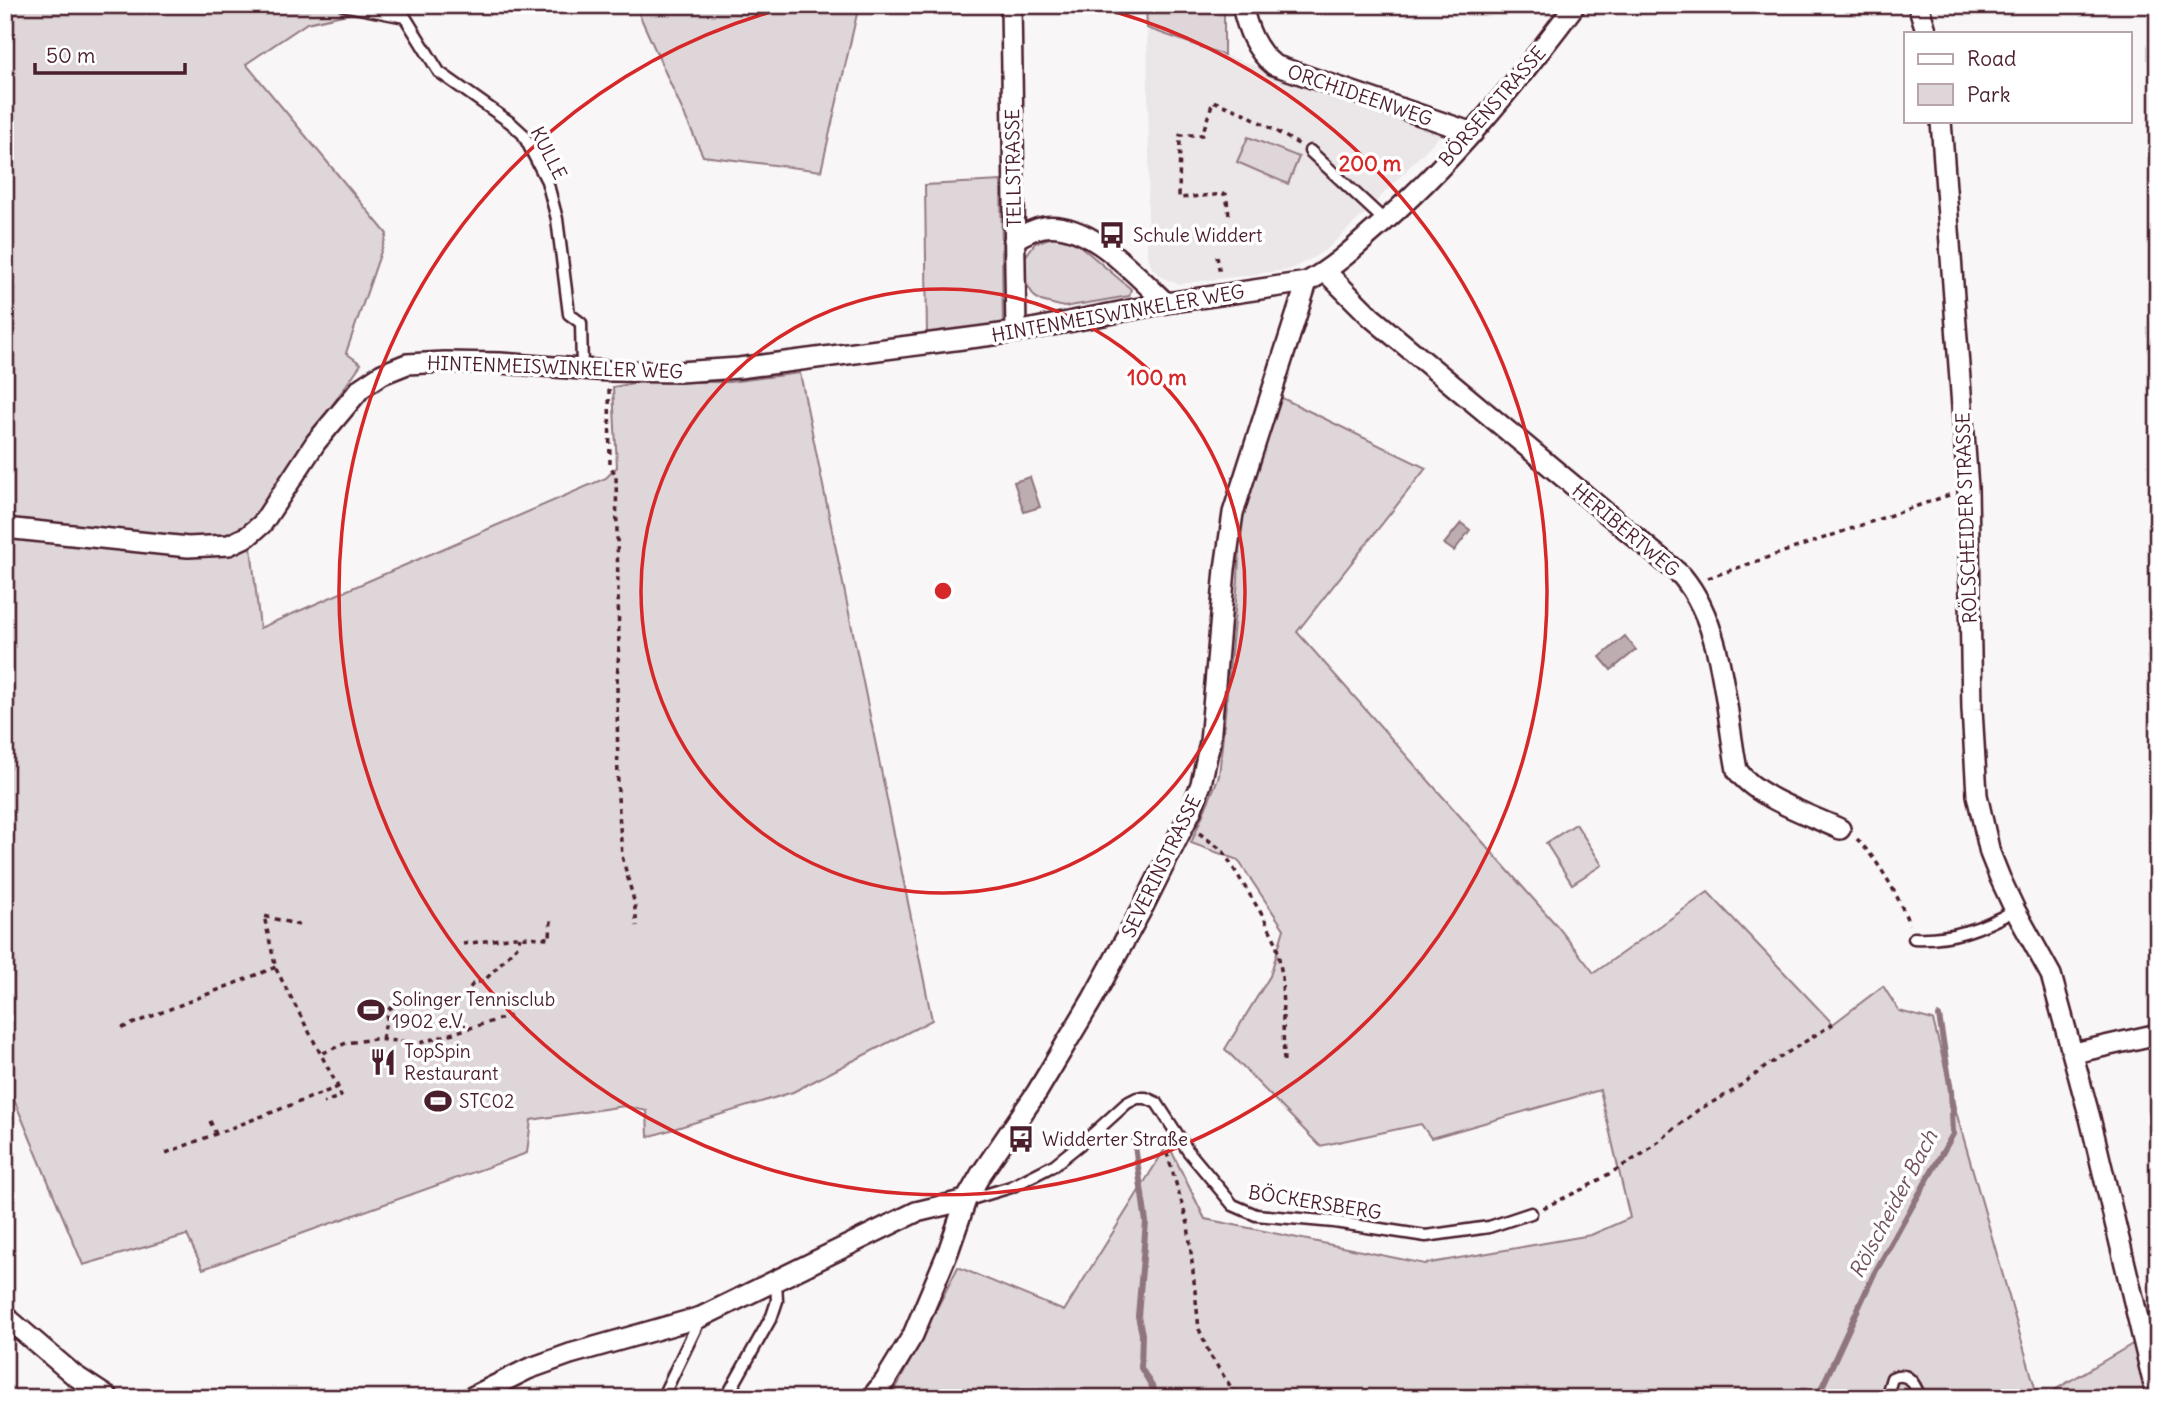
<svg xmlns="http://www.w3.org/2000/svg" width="2163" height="1403" font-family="Delius,sans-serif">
<rect width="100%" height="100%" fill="#f8f6f7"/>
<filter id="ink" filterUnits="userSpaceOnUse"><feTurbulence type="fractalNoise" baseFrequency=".0143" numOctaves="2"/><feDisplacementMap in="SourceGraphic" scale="14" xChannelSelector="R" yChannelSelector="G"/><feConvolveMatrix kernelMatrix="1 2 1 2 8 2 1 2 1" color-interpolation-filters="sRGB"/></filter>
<g filter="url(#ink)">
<path fill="#ebe6e8" d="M1147,28L1224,55L1444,131L1363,215L1327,249L1309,260L1288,270L1179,284L1165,279L1152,268L1147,254L1149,159Z"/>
<path fill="#ded6d9" stroke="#947a82" stroke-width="2" d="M5,5H387L307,23L246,64L387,234L346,353L361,364L246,529L232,537L206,540L5,519Z
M635,5H859L821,171L703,156Z
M1146,5H1224V55L1147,28Z
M1248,137L1299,157L1288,184L1237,162Z
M1001,181L1003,328L927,335L925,185Z
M1056,236L1072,239L1131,289L1129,296L1064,307L1041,301L1034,296L1023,278L1025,257L1035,243Z
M800,373L932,1020L793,1092L648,1137L647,1111L624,1106L531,1120L527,1153L203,1269L187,1235L83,1265L5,1078V538L189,553L251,547L260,628L606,478L617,467L613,387L640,382H729Z
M1280,397L1426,468L1297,632L1558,927L1594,973L1708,892L1833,1024L1883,986L1899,1011L1933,1020L1957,1115L2038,1398H1845L1833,1394L1831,1398H888L893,1394L958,1267L1064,1311L1168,1144L1205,1219L1425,1264L1591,1235L1630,1218L1600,1090L1431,1138L1421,1124L1320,1146L1225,1049L1270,976L1284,929L1238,860L1191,843L1219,776L1238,580L1240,527Z
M2148,656H2158V741Z
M1576,824L1602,865L1572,884L1546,843Z
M2158,1329V1398H2041Z"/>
<path fill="#bdadb0" stroke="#8f747b" stroke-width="2" d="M1030,477L1040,507L1024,512L1014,482Z
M1461,523L1470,530L1454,551L1444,544Z
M1625,636L1636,650L1611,670L1600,657Z"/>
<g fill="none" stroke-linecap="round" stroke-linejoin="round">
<path stroke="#8f747b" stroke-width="6" d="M1134,1139L1146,1222L1138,1316L1142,1334L1141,1368L1159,1398
M1817,1398L1874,1274L1953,1134L1951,1091L1939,1016"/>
<defs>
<path id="service" d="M343,5L405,17L439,72L511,123L523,134L547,181L557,219L569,314L581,323L582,369
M1310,151L1385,221
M1914,938C1951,940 1983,928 2015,910
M968,1200L1011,1187L1054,1165L1094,1133L1127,1103L1137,1098H1146L1157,1103L1188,1151L1233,1205L1256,1215L1334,1222L1426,1236L1489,1227L1531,1213
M662,1398L701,1317
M726,1398L772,1316L777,1301L776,1281
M1886,1398L1892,1378C1908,1370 1915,1384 1920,1398"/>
<path id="minor" d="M1011,5L1016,332
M1242,5C1247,28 1255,50 1274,65L1473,133
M1918,5L1927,33
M1941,121L1968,488L1972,709L1977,795L1990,853L2000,878L2015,910L2051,975L2090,1118L2157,1398
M1014,240C1024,234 1033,229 1044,227C1090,221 1135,275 1166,303
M1326,272L1371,317L1682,576C1724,626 1725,708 1737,770C1755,797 1810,815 1840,829
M5,528L188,547L229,545L248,536L262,524L316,442L361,388L382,374L407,364L445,362L500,363L609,371L679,372L739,368L1016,332L1166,303L1307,282C1331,269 1351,251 1371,233C1449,167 1514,86 1575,5
M2074,1053L2158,1034
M5,1316L74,1375L109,1398
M470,1398L528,1369L570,1354L701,1317L916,1212L966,1200
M871,1398L885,1381L913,1335L948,1252L966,1200L981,1174L1037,1092L1092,1000L1144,905L1191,811L1201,784L1210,742L1225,569L1233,513L1307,282"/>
</defs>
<use href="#service" stroke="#4a1f2b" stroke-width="15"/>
<use href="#minor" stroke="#4a1f2b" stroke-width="24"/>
<path stroke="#4a1f2b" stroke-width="3.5" stroke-dasharray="5 5" stroke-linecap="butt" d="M1229,215L1226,194L1179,198L1180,135H1202L1213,101L1246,114L1300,145
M1217,256L1220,275
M609,389L610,466L616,475L619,646L617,683L618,797L622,856L634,901L637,926
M1708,578L1949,495
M1199,833L1223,851L1264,918L1276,942L1282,975L1284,1066
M1857,839C1880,863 1897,893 1909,924
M299,925L264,916L276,969L338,1087L341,1096L323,1103
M463,944L515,937L550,938L551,918
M398,992V1004L460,1000L473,984L485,980L518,945L520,937
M122,1028L276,967
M382,1039L389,1009L398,1004
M323,1053L346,1043L375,1039L420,1043L510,1016
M210,1121L216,1134
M1164,1143L1188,1224L1199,1329L1210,1355L1238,1398
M166,1153L338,1087
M1543,1208L1587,1187L1644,1153L1698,1110L1733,1091L1768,1065L1833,1024"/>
<use href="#service" stroke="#fff" stroke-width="10"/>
<use href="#minor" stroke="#fff" stroke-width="19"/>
</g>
</g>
<g fill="none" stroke="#d62828" stroke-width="3.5">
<circle cx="943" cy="591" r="302"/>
<path d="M1094 6A604 604 0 1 1 792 6"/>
</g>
<defs>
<symbol id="bus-bare" viewBox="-9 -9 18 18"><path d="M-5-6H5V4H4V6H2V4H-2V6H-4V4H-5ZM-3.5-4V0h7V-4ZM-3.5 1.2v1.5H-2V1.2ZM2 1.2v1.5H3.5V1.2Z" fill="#4a1f2b" stroke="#fff" stroke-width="2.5" paint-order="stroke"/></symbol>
<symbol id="stadium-bare" viewBox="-9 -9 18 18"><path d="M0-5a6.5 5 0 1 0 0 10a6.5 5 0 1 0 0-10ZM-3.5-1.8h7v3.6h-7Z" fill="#4a1f2b" stroke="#fff" stroke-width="2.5" paint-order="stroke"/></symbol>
<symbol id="restaurant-bare" viewBox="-9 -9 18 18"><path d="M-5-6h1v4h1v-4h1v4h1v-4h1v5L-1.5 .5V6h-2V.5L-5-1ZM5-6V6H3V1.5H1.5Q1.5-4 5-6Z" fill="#4a1f2b" stroke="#fff" stroke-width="2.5" paint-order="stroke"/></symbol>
</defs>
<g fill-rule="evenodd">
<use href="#bus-bare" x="1093" y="216" width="38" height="38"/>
<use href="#stadium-bare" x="352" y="991" width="38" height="38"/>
<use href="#restaurant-bare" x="364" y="1043" width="38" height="38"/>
<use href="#stadium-bare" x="419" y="1082" width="38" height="38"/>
<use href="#bus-bare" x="1002" y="1120" width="38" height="38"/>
</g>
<g text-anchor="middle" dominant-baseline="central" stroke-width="7" stroke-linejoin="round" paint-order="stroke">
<g font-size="19" fill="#4a1f2b" stroke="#fff">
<text transform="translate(1360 95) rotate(19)">ORCHIDEENWEG</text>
<text transform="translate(1492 106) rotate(-49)">BÖRSENSTRASSE</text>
<text transform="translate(549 153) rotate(63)">KULLE</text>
<text transform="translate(1013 168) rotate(-91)">TELLSTRASSE</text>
<text transform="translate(1118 313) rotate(-10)">HINTENMEISWINKELER WEG</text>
<text transform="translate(555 367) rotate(2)">HINTENMEISWINKELER WEG</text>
<text transform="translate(1966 518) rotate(-92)">RÖLSCHEIDER STRASSE</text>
<text transform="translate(1626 530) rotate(40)">HERIBERTWEG</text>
<text transform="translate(1161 866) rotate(-64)">SEVERINSTRASSE</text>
<text transform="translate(1315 1202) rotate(9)">BÖCKERSBERG</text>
</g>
<g font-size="19" fill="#4a1f2b" stroke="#fff" text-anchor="start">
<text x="1133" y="235">Schule Widdert</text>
<text x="392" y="999">Solinger Tennisclub<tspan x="392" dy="22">1902 e.V.</tspan></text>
<text x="404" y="1051">TopSpin<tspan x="404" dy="22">Restaurant</tspan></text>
<text x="459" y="1101">STC02</text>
<text x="1042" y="1139">Widderter Straße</text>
</g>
<g font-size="21" font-style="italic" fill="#72515a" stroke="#fff">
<text transform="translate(1893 1204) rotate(-62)">Rölscheider Bach</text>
</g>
</g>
<circle cx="943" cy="591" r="10" fill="#d62828" stroke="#fff" stroke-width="3.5"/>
<g font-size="21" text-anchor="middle" font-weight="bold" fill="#d62828" stroke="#fff" stroke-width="7" stroke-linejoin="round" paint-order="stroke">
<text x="1370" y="171">200 m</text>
<text x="1157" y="385">100 m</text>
</g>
<rect width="2163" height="1403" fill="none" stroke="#fff" stroke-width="28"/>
<rect x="14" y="14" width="2135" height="1375" fill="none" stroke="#4a1f2b" stroke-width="2.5" filter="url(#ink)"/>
<rect x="1904" y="32" width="228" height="91" fill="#ffffff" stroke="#b7a5aa" stroke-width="2"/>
<rect x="1918" y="54" width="35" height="10" fill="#ffffff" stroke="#b7a5aa" stroke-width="2"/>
<text x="1967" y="66" font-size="21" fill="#4a1f2b">Road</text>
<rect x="1918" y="84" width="35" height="21" fill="#ded6d9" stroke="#b7a5aa" stroke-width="2"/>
<text x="1967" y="102" font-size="21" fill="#4a1f2b">Park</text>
<path d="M35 63v10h150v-10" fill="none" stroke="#4a1f2b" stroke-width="3.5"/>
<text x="46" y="63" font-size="21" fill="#4a1f2b" stroke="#ffffff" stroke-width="5" paint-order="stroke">50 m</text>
</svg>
